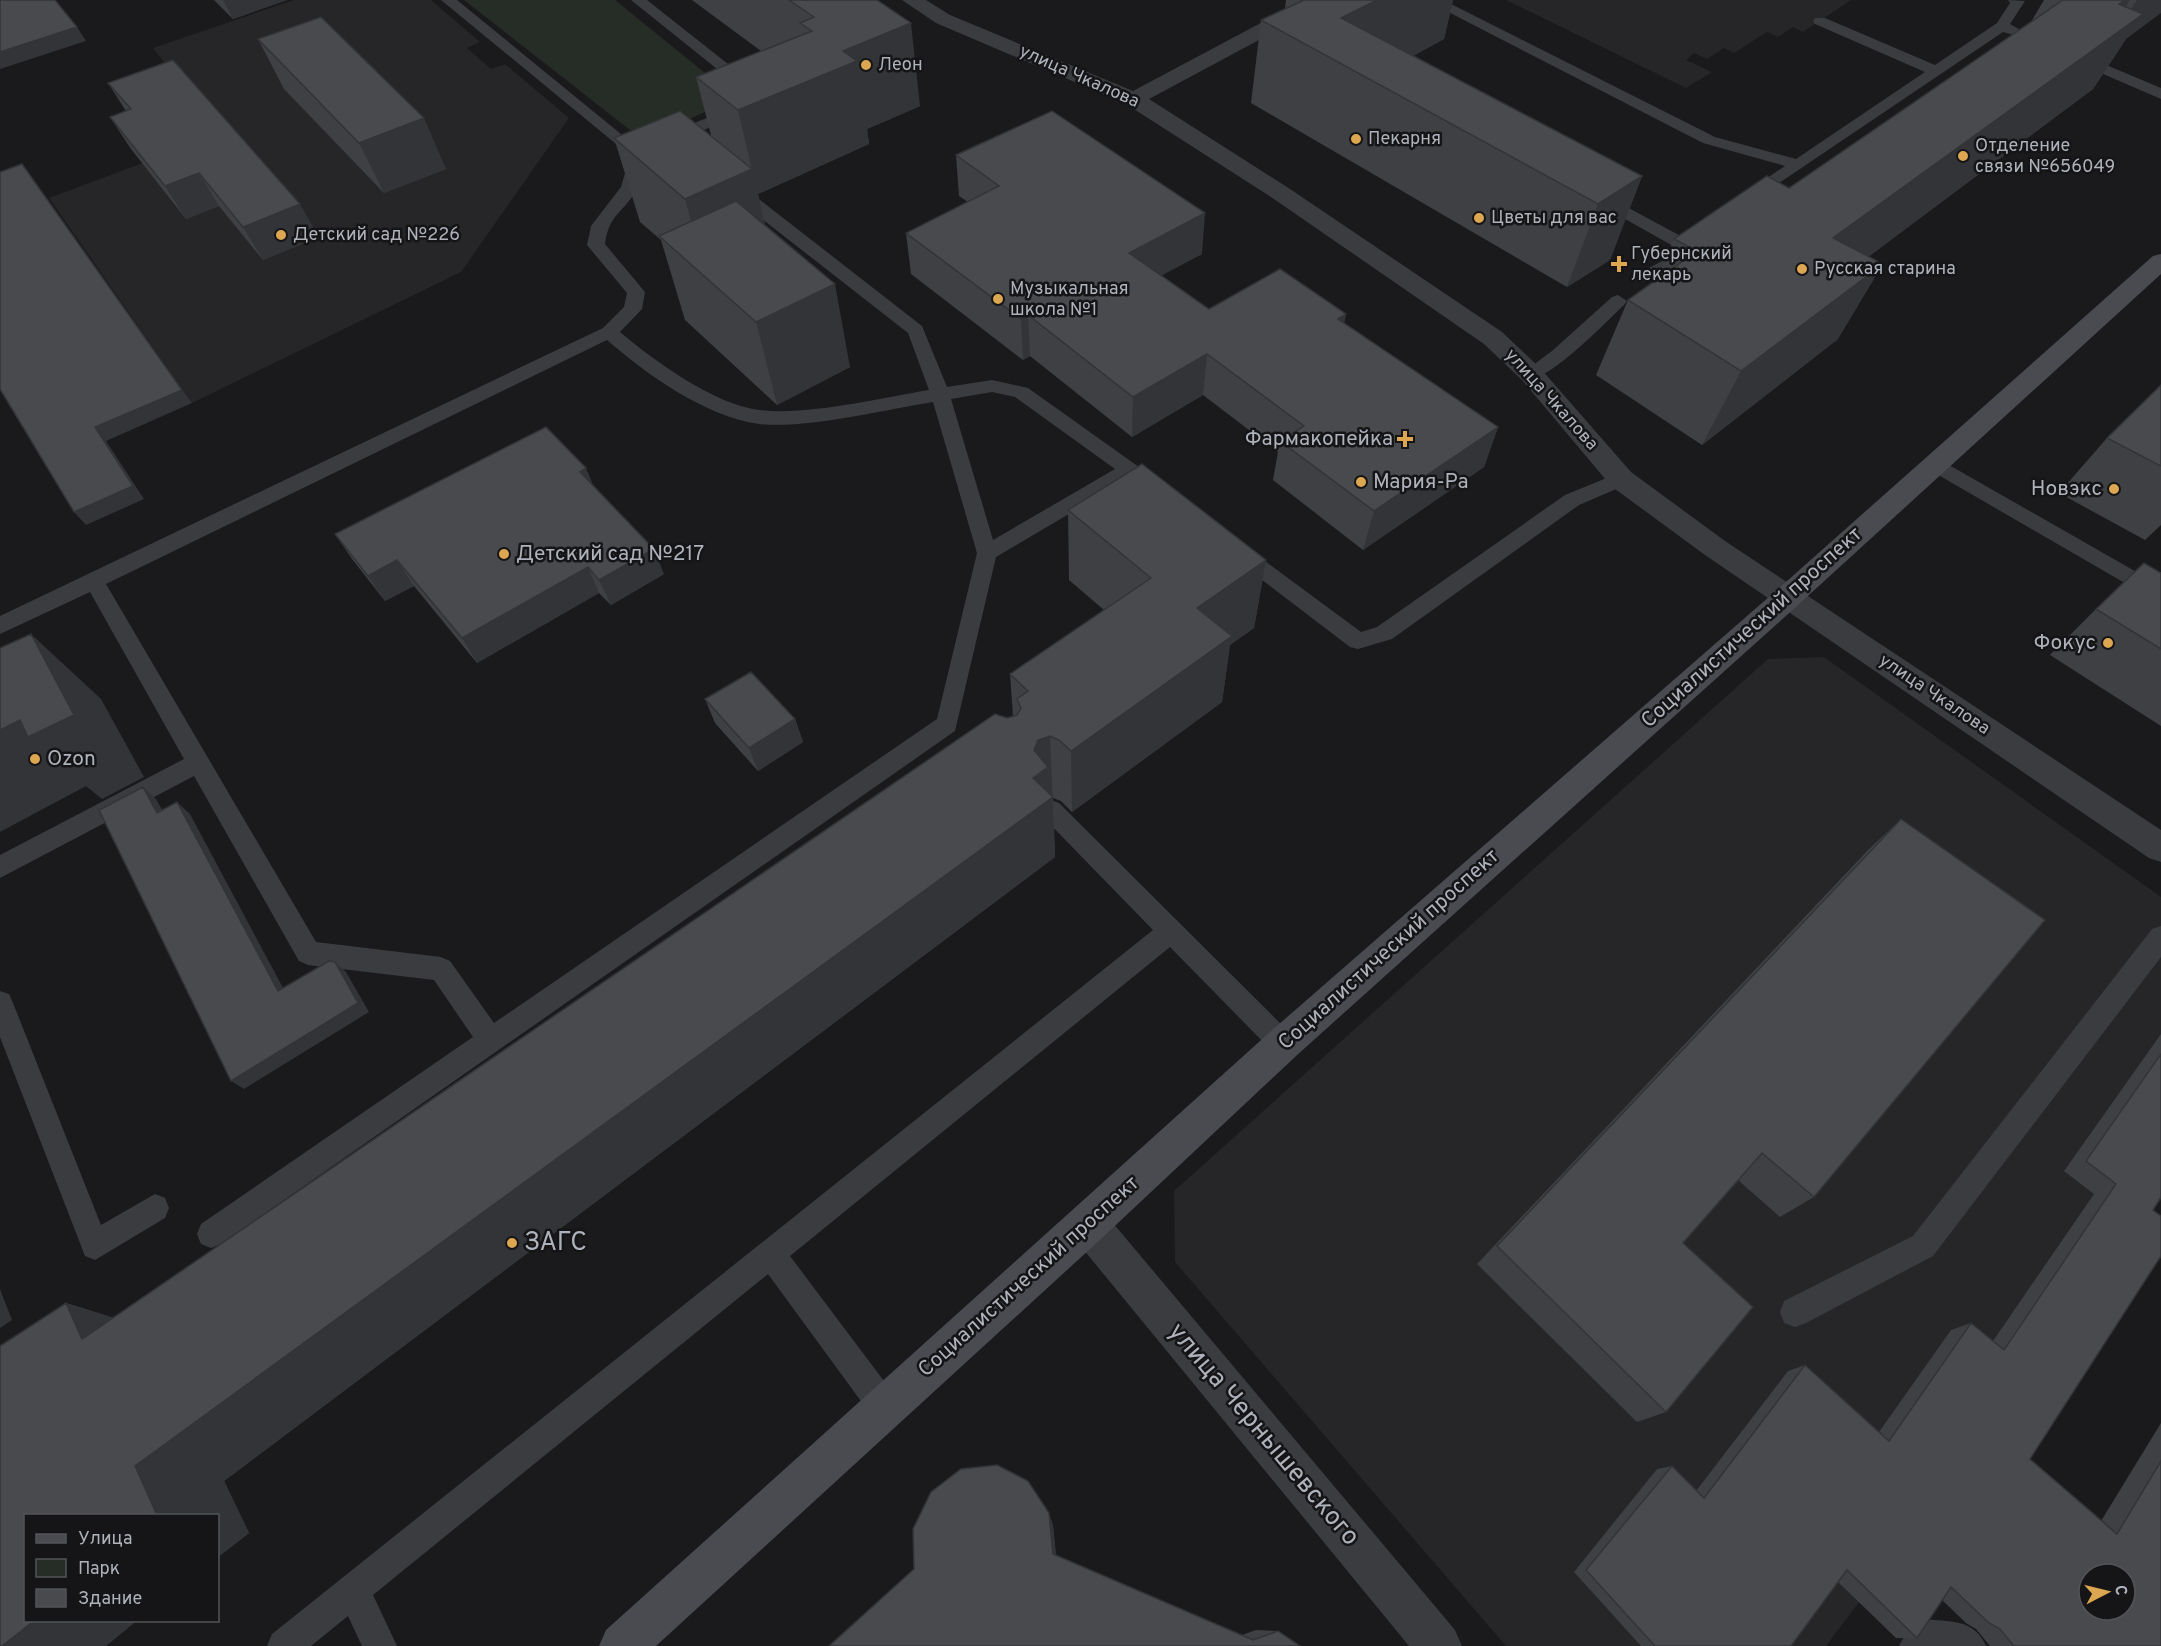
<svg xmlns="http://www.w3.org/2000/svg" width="2161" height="1646" font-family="Overpass,sans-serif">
<rect width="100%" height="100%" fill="#1a1a1c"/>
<path fill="#262628" d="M294,0H431L480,42L467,48L491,69L505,64L569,118L461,272L192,403L49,198L175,151L203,112L153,48Z
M1506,0H1851L1803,32L1793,27L1778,37L1767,32L1734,53L1724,48L1707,59L1694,53L1686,60L1712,72L1686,88Z
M1824,657L2161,897V1200L1826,1646H1506L1175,1262L1174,1191L1768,659Z"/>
<path fill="#262d27" d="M464,0H615L726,90L718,106L665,130H630Z"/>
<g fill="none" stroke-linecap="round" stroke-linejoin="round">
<path fill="#3b3c40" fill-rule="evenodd" d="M441,0H457L643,152C643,164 642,178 637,189C624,213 609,213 605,244L645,292L642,309L620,332C653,360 715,405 759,410C807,416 880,398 929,390L908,333L734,197L732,193L740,188L746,189L922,326L947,387L992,380L1028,388L1146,472L1149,477L1146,482L1139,484L1128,479L996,557L955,731L221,1244L211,1248L201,1244L197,1234L201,1224L473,1037L434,980L308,965L299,961L194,776L0,878V855L184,759L90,592L0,634V616L603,328L624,307L627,293L587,245L591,226L621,187L627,166V153ZM607,340C646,374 706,417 759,424C808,429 883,410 933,402L977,553L937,719L494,1023L450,961L441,957L316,942L106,584ZM992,392L1015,397L1115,469L993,540L951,399Z
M631,0H647L752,83L755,86L752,89H742Z
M1425,0H1443L1715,137L1796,159L1925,72L1815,24L1813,21L1815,18H1825L1935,65L1997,23L2010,3L2008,0L2025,1L2010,24L2024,32L2017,36L2003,32L1748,204L1742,203L1740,199L1742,195L1785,166L1703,143Z
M2092,59L2161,88V99L2087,67L2084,64L2087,61Z
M736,106L744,111L742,114L675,142H663L661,139L663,136Z
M1599,192L1701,247L1704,251L1649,282H1637L1634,278L1637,274L1682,251L1593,201L1591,197Z
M1618,295L1627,301L1624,305C1607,321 1546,385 1525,379L1523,375L1525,371L1552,351L1612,297Z
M1935,457L2161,586V604L1928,469L1925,464L1928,459Z
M1621,472L1628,474L1631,479L1628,484L1579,505L1392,639L1358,649L1350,647L1232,557L1229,552L1232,547L1239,544L1246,547L1361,632L1377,627L1565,495Z
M1051,800L1059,803L1292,1035L1296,1044L1292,1053L1283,1056L1274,1053L1170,947L790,1256L896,1397L900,1408L896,1419L885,1423L874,1419L768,1274L373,1595L397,1646H362L348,1616L311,1646H267L272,1634L1153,930L1043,817L1039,810L1043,803Z
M2161,926V957L1933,1256L1806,1323L1795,1327L1784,1323L1780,1312L1784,1301L1913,1236L2152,929Z
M0,991L9,994L13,1003L101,1225L155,1194L165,1198L169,1208L165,1218L95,1260L85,1256L0,1037Z
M1923,1619C1949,1622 1974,1618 1986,1646H1899L1911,1624Z"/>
<path fill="#3b3c40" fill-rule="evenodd" d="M902,0H926L950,15L1133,91L1304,0H1329L1326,4L1149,99L1287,187L1502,332L1541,369L1631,472L1725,541L2161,830V862L2149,858L1705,555L1611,486L1523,381L1484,344L1271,197L1126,104L936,23Z
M1088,1204L1102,1210L1455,1630L1462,1646H1409L1074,1238L1068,1224L1074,1210Z"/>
<path fill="#494b50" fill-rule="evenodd" d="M2161,254V274L1798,605L1296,1056L1102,1238L656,1646H599L606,1630L1270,1032L1778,589L2153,256Z"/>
</g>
<path fill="#3f4043" d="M214,0H287L233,19Z
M692,0H877L920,106L867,129L869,144L758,194L765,225L850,367L777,405L685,320L661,240L640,222L614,138L711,135L696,77L761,51Z
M1286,0H1453L1444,39L1413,56L1642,176L1610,260L1567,287L1251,103L1261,20L1285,9Z
M2044,0H2161L2126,39L2093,89L1869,256L1838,339L1702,445L1596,375L1628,300L1657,279L1674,239L1789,188L2031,22Z
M258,39L446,169L384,193L284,89Z
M108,83L319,237L263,260L219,206L186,219L131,149L110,117L126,111Z
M956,155L1202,254L1161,275L1209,309L1346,314L1344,323L1498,427L1484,467L1363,550L1273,480L1278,452L1203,395L1132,437L1030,356L1023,360L911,274L906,233L968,202L959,196Z
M2161,385V525L2145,540L2059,493L2107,438Z
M594,486L664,574L611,605L599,593L477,663L414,586L385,601L352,559L335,534Z
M1068,510L1266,560L1254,628L1230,645L1222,702L1072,812L1061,801L1053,798L1055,857L224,1481L249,1533L218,1557V1515L66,1303L114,1318L1007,718L1013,716L1010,674L1104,610L1069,580Z
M2161,573V726L2050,655L2096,609Z
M705,699L795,719L803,742L758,771L715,723Z
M1901,819L1814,1197L1780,1217L1738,1180L1683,1243L1666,1412L1637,1422L1477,1264L1868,850Z
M2161,1034V1197L2153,1210L2030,1459L2101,1521L2161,1423V1646H1990L1976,1629L1966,1623L1942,1600L1917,1638H1896L1838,1582L1791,1646H1641L1574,1572L1657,1469L1672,1466L1696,1491L1788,1371L1805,1365L1879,1432L1951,1330L1971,1323L1993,1341L2094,1194L2064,1171Z
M1053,1525L1056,1555L1242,1635L1256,1630L1278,1631L1300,1646H829Z"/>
<path fill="#333437" d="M223,0H287L233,19Z
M1377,0H1453L1444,39L1369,79L1341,18Z
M2123,0H2130L2102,43L2115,33L2137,0H2161V13L2126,39L2093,89L1792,314L1833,238Z
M911,23L920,106L867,129L869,144L758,194L771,253L707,279L685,199L752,170L738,110L843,51Z
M77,27L86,41L0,69V52Z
M424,118L446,169L384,193L359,143Z
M22,164L192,403L106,441L144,499L86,525L74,512Z
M199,173L219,206L186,219L165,186Z
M1642,176L1610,260L1567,287L1598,204Z
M300,204L319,237L263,260L243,227Z
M1205,213L1202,254L1127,294L1129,253Z
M1883,264L1838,339L1702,445L1741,371Z
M835,284L850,367L777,405L756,322Z
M1346,314L1338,354V319Z
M1028,315L1030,356L1023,360L1021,319Z
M1207,354L1203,395L1132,437L1133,397Z
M1498,427L1484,467L1363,550L1374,511Z
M586,468L597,494L580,472Z
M654,549L664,574L611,605L599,580Z
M397,560L414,586L385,601L368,576Z
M1266,560L1254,628L1230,645L1222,702L1072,812L1071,751L1197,608Z
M588,567L599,593L477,663L462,638Z
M31,634L101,699L144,777L102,799L86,786L0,832V730Z
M795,719L803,742L758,771L749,748Z
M1050,736L1055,857L224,1481L249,1533L218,1557V1515H157L135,1466L1033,778L1034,750L1038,740Z
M143,787L156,799L170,824L157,813Z
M177,802L190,814L290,1001L278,991Z
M335,962L346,972L369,1012L244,1089L231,1081Z
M0,1289L12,1320L0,1328Z
M66,1303L156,1331L82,1339Z
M1049,1513L1053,1525L1056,1562L1053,1554Z
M35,1620H138L106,1646H2Z"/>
<path fill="#494a4e" stroke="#333437" stroke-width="1.5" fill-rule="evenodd" d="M0,0H55L77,27L0,52Z
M789,0H877L911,23L843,51L857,61L738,110L696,77L812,31L800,23L814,17Z
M1301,0H1377L1341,18L1642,176L1598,204L1261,20L1302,1Z
M2063,0H2125L2119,4L2143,14L1833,238L1883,264L1741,371L1628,300L1697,251L1674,239L1767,176L1789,188Z
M321,17L424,118L359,143L258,39Z
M173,60L300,204L243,227L199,173L165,186L110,117L131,109L108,83Z
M680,111L752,169L685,199L614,138Z
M1052,111L1205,213L1129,253L1209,309L1280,269L1346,314L1338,319L1498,427L1374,511L1280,441L1304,426L1207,354L1133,397L1028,315L1021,319L906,233L999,186L956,155Z
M22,164L182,390L95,427L133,486L74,512L0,389V172Z
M736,201L835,284L756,322L659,236Z
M2161,385V466L2107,438Z
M546,427L586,468L580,472L654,549L599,580L588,567L462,638L397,560L368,576L335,534Z
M1142,464L1266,560L1197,608L1232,636L1071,751L1059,740L1050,736L1038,740L1034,750L1048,767L1033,778L1053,797L135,1466L157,1515H26V1620H35L2,1646H0V1346L66,1303L82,1339L995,714L1007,718L1017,715L1021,708L1017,699L1028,691L1010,674L1151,578L1068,510Z
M2144,563L2161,573V649L2096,609Z
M31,634L74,715L28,737L20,720L0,730V648Z
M751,672L795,719L749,748L705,699Z
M143,787L157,813L177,802L278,991L329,961L335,962L358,1003L231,1081L99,810Z
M1901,819L2045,920L1814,1197L1762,1153L1683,1243L1753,1307L1666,1412L1497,1246Z
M2161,1054V1197L2153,1210L2161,1216V1256L2030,1459L2117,1534L2161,1461V1646H2014L2000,1629L1989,1623L1951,1587L1917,1638L1847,1570L1791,1646H1655L1586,1570L1672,1466L1704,1498L1805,1365L1889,1441L1971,1323L2004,1350L2116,1184L2086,1161ZM2089,1574H2125V1610H2089Z
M997,1465L1028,1481L1049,1513L1053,1554L1253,1640L1278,1631L1300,1646H829L914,1569L913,1529L931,1492L961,1469Z"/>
<g fill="#dda650" stroke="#151517" stroke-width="2">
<circle cx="866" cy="65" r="6"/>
<circle cx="1356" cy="139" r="6"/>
<circle cx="1963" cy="156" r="6"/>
<circle cx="1479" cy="218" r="6"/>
<circle cx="281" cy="235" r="6"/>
<path d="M1616 255h6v6h6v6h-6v6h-6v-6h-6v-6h6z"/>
<circle cx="1802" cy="269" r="6"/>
<circle cx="998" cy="299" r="6"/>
<path d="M1402 430h6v6h6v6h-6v6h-6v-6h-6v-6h6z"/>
<circle cx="1361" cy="482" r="6"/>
<circle cx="2114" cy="489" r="6"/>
<circle cx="504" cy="554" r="6"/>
<circle cx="2108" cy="643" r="6"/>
<circle cx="35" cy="759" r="6"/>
<circle cx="512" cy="1243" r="6"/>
</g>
<g text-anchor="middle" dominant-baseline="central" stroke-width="5" stroke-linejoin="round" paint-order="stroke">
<g font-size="18" fill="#aeb2ba" stroke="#151517" text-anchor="start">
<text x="878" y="65">Леон</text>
<text x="1368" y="139">Пекарня</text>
<text x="1975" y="146">Отделение<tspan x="1975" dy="21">связи №656049</tspan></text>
<text x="1491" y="218">Цветы для вас</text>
<text x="293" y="235">Детский сад №226</text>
<text x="1631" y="254">Губернский<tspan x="1631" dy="21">лекарь</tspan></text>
<text x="1814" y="269">Русская старина</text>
<text x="1010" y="289">Музыкальная<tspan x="1010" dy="21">школа №1</tspan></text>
</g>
<g font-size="18" fill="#aeb2ba" stroke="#151517">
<text transform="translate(1079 77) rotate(24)">улица Чкалова</text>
<text transform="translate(1551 400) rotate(48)">улица Чкалова</text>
<text transform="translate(1934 695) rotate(34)">улица Чкалова</text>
</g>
<g font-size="21" fill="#aeb2ba" stroke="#151517" text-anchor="end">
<text x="1393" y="439">Фармакопейка</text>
<text x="1373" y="482" text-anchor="start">Мария-Ра</text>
<text x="2102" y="489">Новэкс</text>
<text x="516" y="554" text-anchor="start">Детский сад №217</text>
<text x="2096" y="643">Фокус</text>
<text x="47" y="759" text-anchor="start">Ozon</text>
</g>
<g font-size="21" fill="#aeb2ba" stroke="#151517">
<text transform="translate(1752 628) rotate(-42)">Социалистический проспект</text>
<text transform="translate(1389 950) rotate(-42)">Социалистический проспект</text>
<text transform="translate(1029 1277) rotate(-42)">Социалистический проспект</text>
</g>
<g font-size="26" fill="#aeb2ba" stroke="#151517" text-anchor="start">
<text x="524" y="1243">ЗАГС</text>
</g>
<g font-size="26" fill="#aeb2ba" stroke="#151517">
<text transform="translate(1263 1435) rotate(50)">улица Чернышевского</text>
</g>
</g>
<rect x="24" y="1514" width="195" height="108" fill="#151517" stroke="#525458" stroke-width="1.5"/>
<rect x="36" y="1534" width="30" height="9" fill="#494b50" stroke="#525458" stroke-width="1.5"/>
<text x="78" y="1544" font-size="18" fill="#aeb2ba">Улица</text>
<rect x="36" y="1559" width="30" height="18" fill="#262d27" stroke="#525458" stroke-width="1.5"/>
<text x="78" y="1574" font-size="18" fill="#aeb2ba">Парк</text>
<rect x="36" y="1589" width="30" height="18" fill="#494a4e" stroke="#525458" stroke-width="1.5"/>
<text x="78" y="1604" font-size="18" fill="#aeb2ba">Здание</text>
<g transform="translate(2107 1592) rotate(83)"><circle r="28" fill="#151517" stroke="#525458" stroke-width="1.5"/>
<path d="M0-4.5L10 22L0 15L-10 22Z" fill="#dda650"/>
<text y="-9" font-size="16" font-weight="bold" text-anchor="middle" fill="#aeb2ba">С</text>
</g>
</svg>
